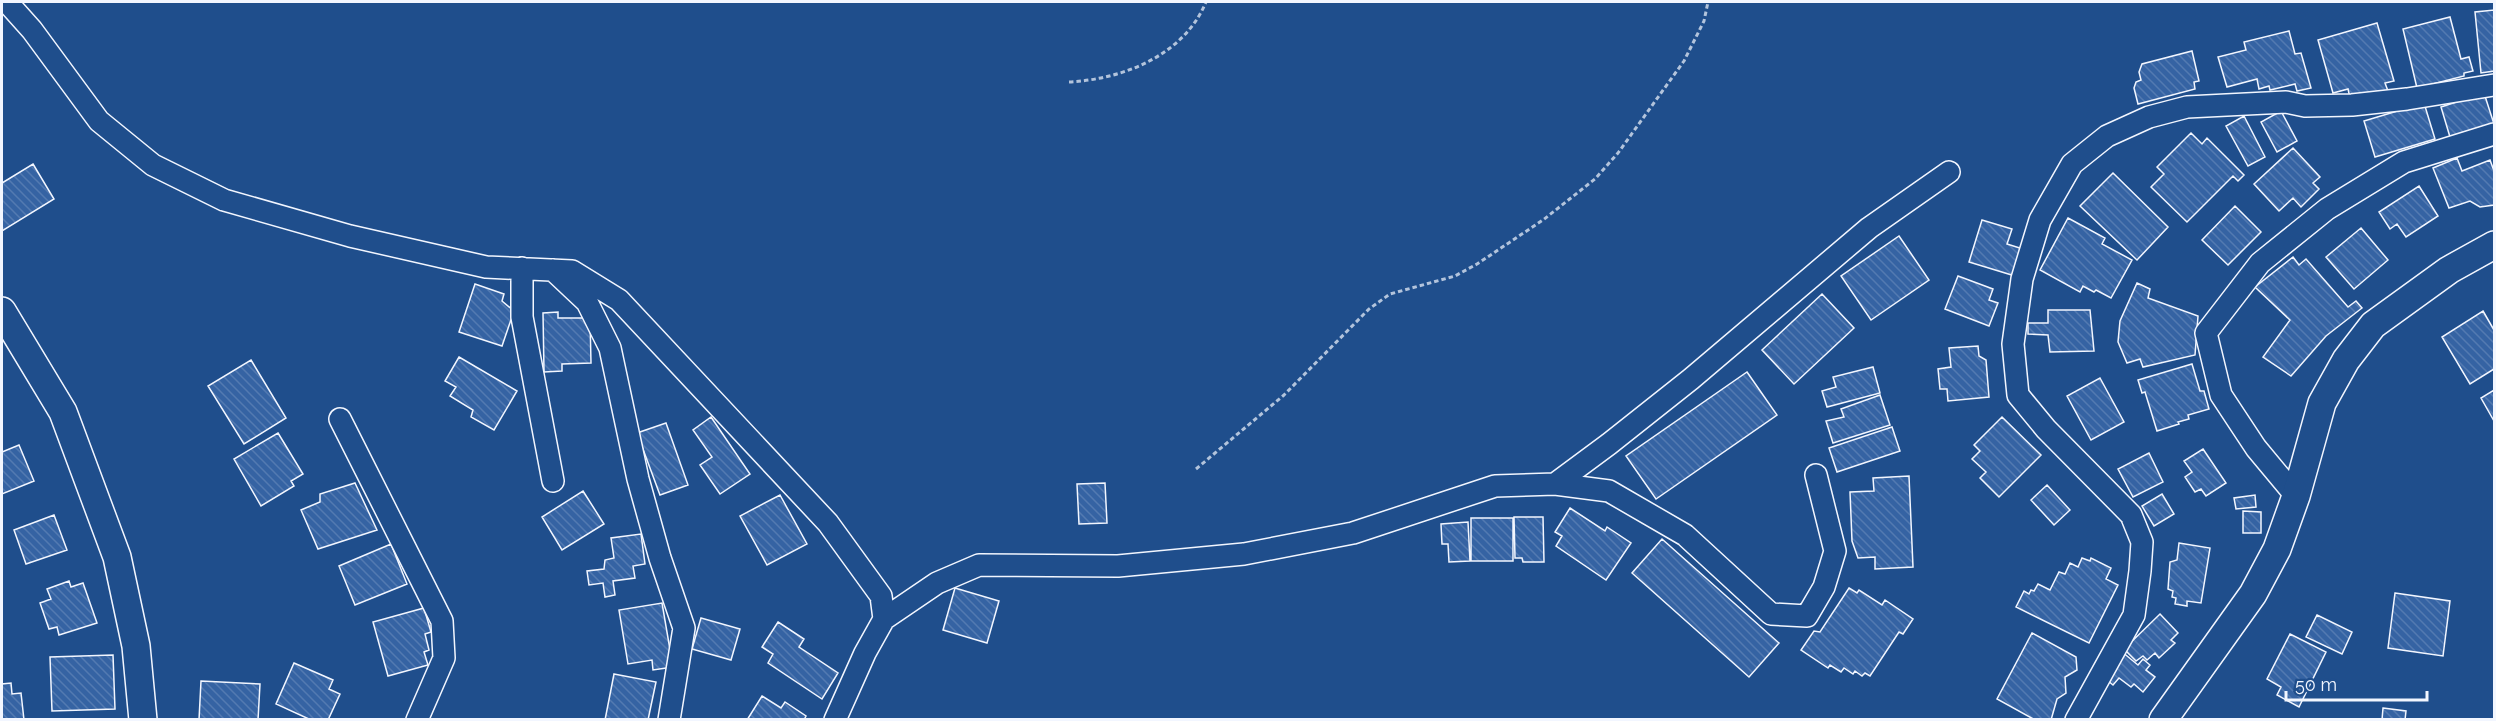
<svg xmlns="http://www.w3.org/2000/svg" width="2496" height="721" font-family="Raleway,sans-serif">
<defs>
<pattern id="building-back-hatch" width="6" height="6" patternUnits="userSpaceOnUse" patternTransform="scale(1.5)"><rect width="6" height="6" fill="#3563a3"/><path d="M-1 5l2 2M0 0l6 6M5-1l2 2" fill="none" stroke="#537ab1"/></pattern>
</defs>
<rect width="100%" height="100%" fill="#1f4e8c"/>
<path fill="url(#building-back-hatch)" stroke="#f2f6ff" stroke-width="1.5" d="M2494,10V71L2481,73L2475,12Z
M2450,17L2461,59L2469,57L2473,71L2464,73V76L2417,88L2403,29Z
M2377,23L2394,81L2385,83L2388,91L2350,98L2348,89L2333,93L2318,40Z
M2289,31L2295,54L2301,53L2311,88L2297,91L2295,84L2270,90L2269,86L2259,89L2257,79L2227,87L2218,57L2246,50L2244,42Z
M2192,51L2199,81L2194,82L2195,89L2138,104L2134,88L2136,82L2141,80L2139,72L2142,64Z
M2484,93L2494,124L2450,137L2441,107Z
M2424,103L2435,139L2375,157L2364,121Z
M2281,111L2297,141L2277,152L2261,122Z
M2244,116L2265,157L2248,166L2226,126Z
M2191,133L2202,144L2207,138L2244,175L2238,181L2233,176L2187,222L2151,187L2164,174L2157,167Z
M2293,148L2320,177L2313,183L2319,189L2301,207L2293,198L2279,211L2254,184Z
M2457,158L2462,171L2490,160L2494,171V205L2480,207L2470,201L2449,208L2433,168Z
M33,164L54,199L2,231V183Z
M2113,173L2168,227L2137,260L2080,206Z
M2419,186L2438,216L2406,237L2397,224L2390,229L2379,212Z
M2235,206L2261,232L2228,265L2202,240Z
M2068,218L2105,238L2102,244L2132,260L2111,298L2096,290L2094,292L2083,286L2080,292L2040,270Z
M1982,220L2012,229L2007,244L2023,249L2015,276L1969,262Z
M2361,228L2388,260L2354,289L2326,257Z
M1899,236L1929,280L1871,320L1841,276Z
M2293,257L2299,265L2306,259L2348,307L2356,301L2362,308L2326,336L2291,376L2263,357L2290,320L2255,287Z
M1958,276L1993,289L1989,300L1998,303L1989,326L1945,309Z
M2137,283L2150,289L2148,298L2198,316L2195,355L2143,367L2140,359L2127,363L2118,342L2120,321Z
M475,284L504,294L502,301L514,311L502,346L459,332Z
M1822,294L1854,328L1794,384L1762,350Z
M2048,310H2090L2094,351L2050,352L2048,335L2028,334V323H2048Z
M2483,311L2494,330V369L2470,384L2442,337Z
M558,312V318H590L591,363L562,364V371L544,372L543,313Z
M1978,346L1979,356L1986,360L1989,397L1948,401L1947,389H1940L1938,369L1951,367L1949,348Z
M459,357L517,391L494,430L471,417L473,410L450,396L456,387L445,381Z
M251,360L286,418L244,444L208,386Z
M2192,364L2200,391H2204L2209,409L2188,415L2189,419L2178,422L2179,424L2157,431L2145,392L2142,393L2138,380Z
M1873,367L1880,393L1827,407L1822,391L1836,387L1833,377Z
M1747,372L1777,415L1656,499L1626,456Z
M2100,378L2124,422L2091,440L2067,396Z
M2494,390V421L2481,398Z
M1880,395L1890,425L1833,443L1826,421L1844,417L1841,409Z
M711,417L750,474L720,494L700,465L712,457L693,430Z
M2002,417L2041,455L1999,497L1980,478L1986,472L1972,459L1980,451L1974,445Z
M666,423L688,485L660,495L637,433Z
M1892,427L1900,451L1837,472L1829,448Z
M278,433L303,474L291,481L294,486L261,506L234,459Z
M19,445L34,481L2,494V452Z
M2203,449L2226,483L2206,496L2201,489L2195,492L2185,477L2192,472L2184,461Z
M2149,453L2163,482L2133,497L2118,469Z
M1909,476L1913,567L1875,569V557L1858,558L1852,541L1850,492L1874,491L1873,478Z
M355,483L377,530L318,549L301,510L320,502V494Z
M1105,483L1107,523L1079,524L1077,484Z
M2047,485L2070,510L2054,525L2031,500Z
M583,491L604,524L562,550L542,517Z
M2162,494L2174,514L2154,526L2142,506Z
M780,495L807,544L767,565L740,516Z
M2255,495L2256,507L2236,509L2234,498Z
M1570,508L1605,531L1607,527L1631,543L1606,580L1556,546L1562,536L1555,532Z
M2243,511L2261,512V533H2243Z
M54,515L67,550L26,564L14,530Z
M1514,517H1543L1544,562H1523L1522,558H1515Z
M1471,518H1513V561H1471Z
M1468,522L1470,561L1449,562L1448,544H1442L1441,524Z
M641,534L645,564L633,566L635,578L613,581L615,595L605,597L603,583L589,585L587,571L604,569L605,560L614,558L611,538Z
M1662,539L1779,643L1749,677L1632,573Z
M2179,543L2210,548L2201,603L2187,601V606L2175,604L2176,598L2172,597L2173,591L2168,589L2170,562L2177,560Z
M391,544L407,584L355,605L339,566Z
M2082,558L2090,561L2091,558L2111,568L2106,579L2118,585L2089,643L2016,607L2024,591L2029,594L2031,590L2034,591L2038,584L2050,590L2059,572L2065,574L2070,563L2078,567Z
M69,581L71,587L83,583L97,623L59,635L57,627L49,629L40,603L51,599L47,589Z
M955,588L999,601L987,643L943,630Z
M1849,588L1857,593L1859,590L1882,605L1885,600L1913,619L1903,634L1899,632L1870,676L1865,673L1862,676L1855,671L1853,674L1844,668L1841,672L1830,665L1828,668L1801,650L1814,631L1820,632Z
M2395,593L2450,601L2443,656L2388,648Z
M662,603L673,667L653,670L652,660L628,664L619,610Z
M424,608L431,632L425,634L429,650L424,652L428,665L388,676L373,622Z
M2160,614L2178,633L2171,640L2175,643L2159,658L2155,653L2147,660L2143,656L2136,661L2124,649Z
M2317,615L2352,632L2342,654L2306,637Z
M701,618L740,629L731,660L692,649Z
M778,622L804,639L799,647L838,673L822,699L768,663L773,654L762,647Z
M2032,633L2076,657L2077,670L2065,677L2066,693L2057,699L2051,720H2035L1997,699Z
M2290,634L2326,652L2299,707L2277,695L2281,687L2267,679Z
M2121,651L2138,665L2143,659L2150,665L2146,670L2155,677L2143,692L2134,684L2131,687L2119,678L2113,685L2101,675Z
M113,655L115,709L52,711L50,657Z
M294,663L333,680L329,689L340,694L328,720H311L276,704Z
M614,674L656,682L648,720H605Z
M201,681L260,684L258,720H199Z
M11,683L12,694L21,693L24,720H2V684Z
M762,696L781,708L785,702L806,716L804,720H747Z
M2383,708L2406,711L2405,720H2382Z"/>
<g fill="none" stroke-linecap="round" stroke-linejoin="round">
<defs>
<path id="minor" d="M7,2L32,30L99,121L153,165L224,200L350,236L486,267L572,271L619,300L828,523L881,596L884,619L865,653L835,720
M522,268V317L553,481
M553,270L587,302L610,348L638,479L660,558L684,628L669,720
M340,419L442,621L444,658L417,720
M1555,484L1609,444L1691,379L1869,228L1949,172
M2296,496L2256,448L2221,395L2206,333L2260,263L2327,209L2404,162L2494,134
M884,619L937,583L979,565L1118,566L1244,554L1353,533L1495,486L1555,484L1609,491L1685,535L1771,614L1807,616L1824,587L1835,551L1816,475
M2076,720L2134,615L2140,571L2142,542L2131,515L2046,429L2018,395L2013,344L2022,279L2040,220L2072,164L2107,136L2149,117L2187,107L2286,102L2305,106L2352,105L2407,99L2494,85"/>
<path id="major" d="M2,311L63,412L117,557L136,646L143,720
M2163,720L2253,594L2277,549L2296,496L2322,403L2346,360L2373,325L2449,270L2494,245"/>
</defs>
<use href="#minor" stroke="#f2f6ff" stroke-width="24"/>
<use href="#major" stroke="#f2f6ff" stroke-width="30"/>
<path stroke="#b3c4dc" stroke-width="3" stroke-dasharray="4.5 3" stroke-linecap="butt" d="M1069,82C1124,79 1184,55 1206,2
M1196,469L1284,395L1369,309L1390,294L1455,276L1477,264L1543,220L1595,179L1618,153L1684,61L1704,21L1708,2"/>
<use href="#minor" stroke="#1f4e8c" stroke-width="21"/>
<use href="#major" stroke="#1f4e8c" stroke-width="27"/>
</g>
<rect width="2496" height="721" fill="none" stroke="#f2f6ff" stroke-width="6"/>
<path d="M2286 691v9h141v-9" fill="none" stroke="#f2f6ff" stroke-width="3"/>
<text x="2295" y="691" font-size="18" fill="#f2f6ff" stroke="#1f4e8c" stroke-width="4.5" paint-order="stroke">50 m</text>
</svg>
